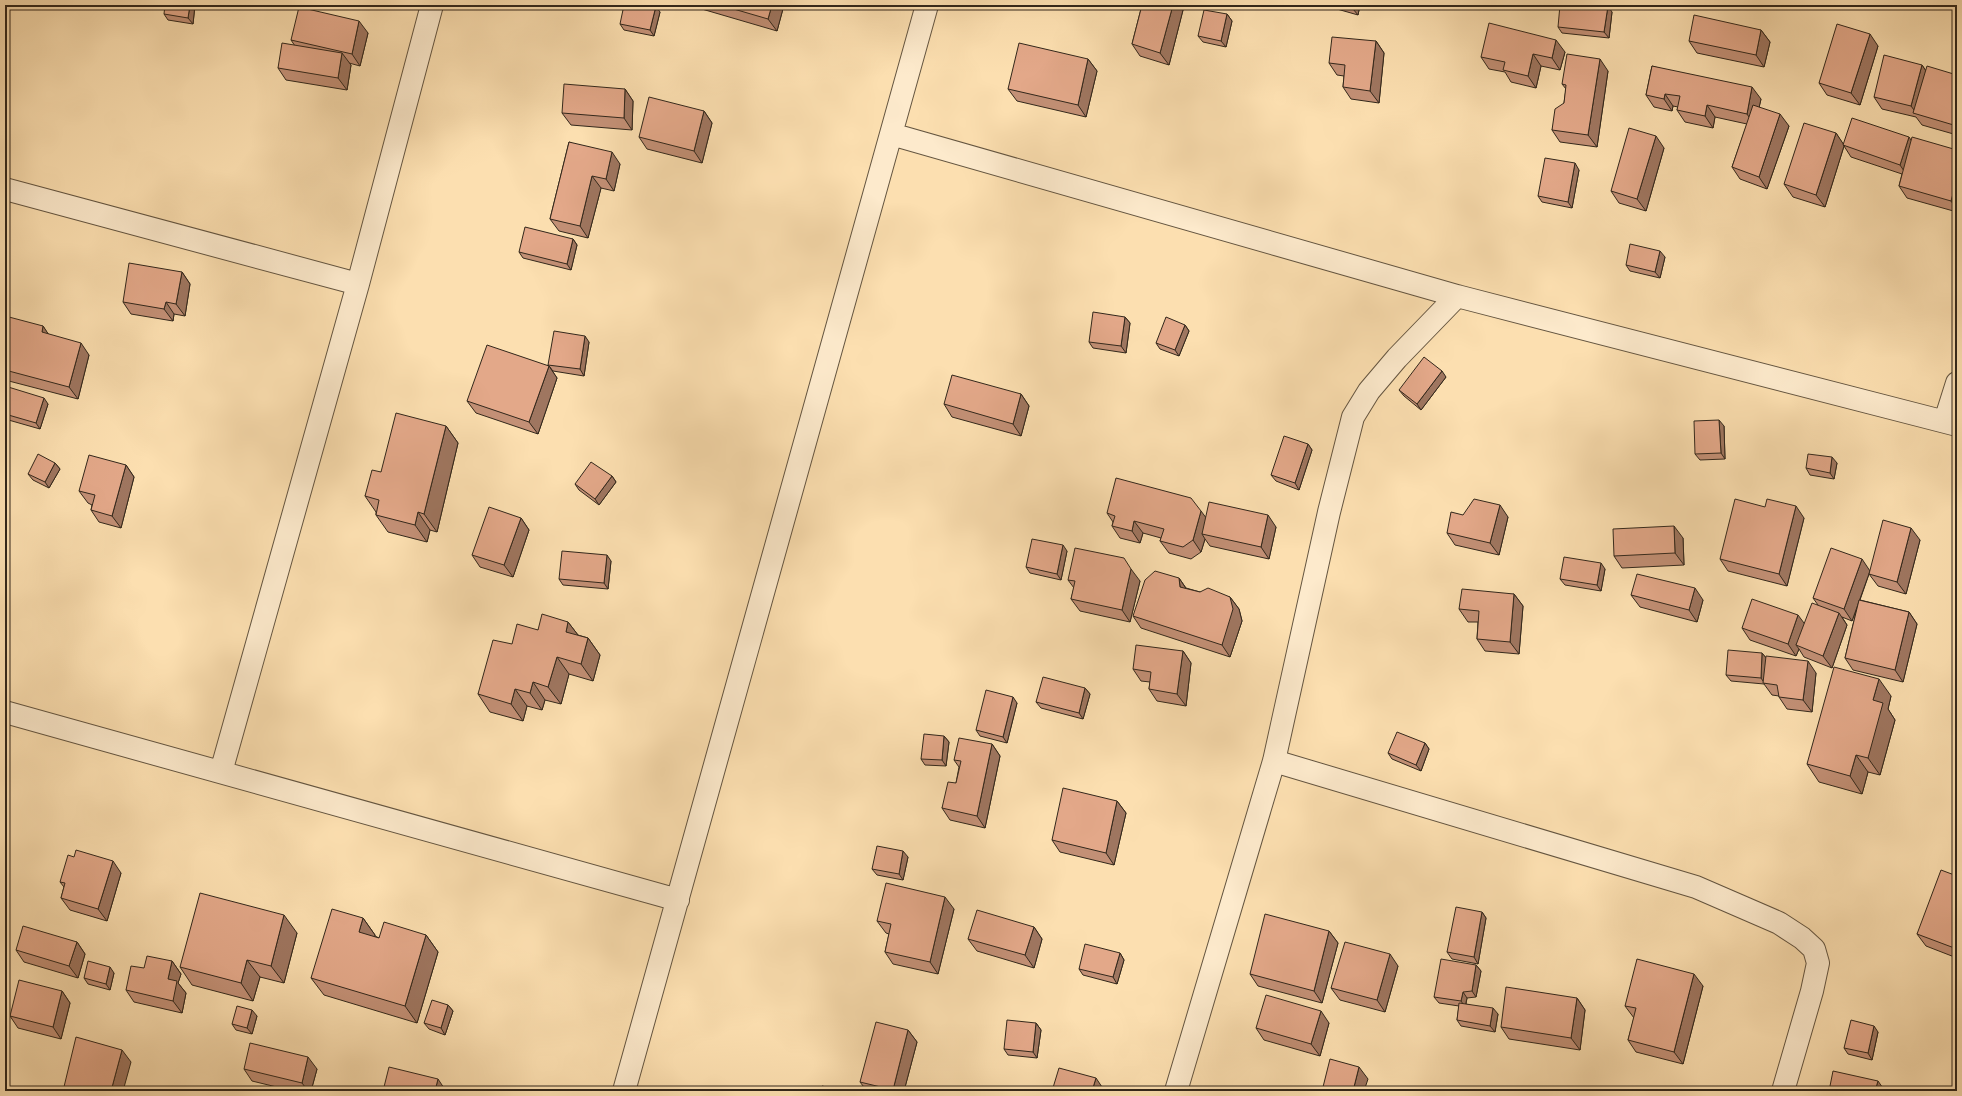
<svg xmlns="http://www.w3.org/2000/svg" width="1962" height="1096" font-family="'IM FELL English',serif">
<rect width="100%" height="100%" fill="#fcdfb0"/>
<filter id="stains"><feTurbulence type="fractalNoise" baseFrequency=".005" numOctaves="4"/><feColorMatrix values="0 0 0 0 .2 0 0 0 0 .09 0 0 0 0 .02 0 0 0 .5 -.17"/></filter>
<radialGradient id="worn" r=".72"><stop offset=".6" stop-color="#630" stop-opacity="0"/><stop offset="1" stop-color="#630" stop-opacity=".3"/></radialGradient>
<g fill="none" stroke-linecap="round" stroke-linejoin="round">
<defs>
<path id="street" d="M891,134L1457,296L1957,425
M5,189L358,284
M1945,421L1957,383
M5,712L678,900
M1274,761L1696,887L1779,923L1802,938L1814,949L1818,963L1812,991L1783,1091
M221,772L358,284L432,5
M624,1091L927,5
M1176,1091L1274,761L1329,512L1353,417L1369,391L1397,358L1457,296"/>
</defs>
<use href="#street" stroke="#645540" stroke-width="24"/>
<use href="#street" stroke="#fdeacc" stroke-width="22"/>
</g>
<path fill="#c39076" stroke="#32271b" d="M195,5L193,24L168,20L164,14Z
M693,5H784L777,31L695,7Z
M1142,5H1180L1183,10L1169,65L1140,56L1132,44Z
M1245,5H1257L1256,8Z
M1329,5H1360L1358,15L1330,7Z
M660,12L654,36L624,30L620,24Z
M1612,12L1609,38L1562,33L1558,27Z
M1227,14L1232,21L1226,47L1203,42L1198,36Z
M1761,30L1770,42L1764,67L1697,53L1689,41Z
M368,33L360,66L349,63L351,65L347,90L286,80L278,68L295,46L291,40Z
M1376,41L1384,53L1379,103L1351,99L1343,87L1344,76L1337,75L1329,63Z
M1878,46L1860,105L1827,95L1819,83Z
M1565,52L1560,70L1541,66L1536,88L1511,82L1505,72L1489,69L1481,57Z
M1088,59L1097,71L1086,117L1017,101L1008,89Z
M1922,65L1926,71L1957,75V135L1922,125L1916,117L1882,109L1874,97Z
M1652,66L1761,99L1759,107L1789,126L1767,189L1740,179L1732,167L1747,124L1715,117L1713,128L1685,122L1677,110L1678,107L1673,106L1672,111L1654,107L1646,95Z
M1608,71L1597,147L1560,142L1552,130L1564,103L1566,89L1562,84Z
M625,89L633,101L632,130L571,125L562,113Z
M704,111L712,123L702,163L647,149L639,137Z
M1836,133L1843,144L1911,141L1957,150V212L1907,198L1899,186L1902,174L1851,157L1844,146L1825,207L1793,197L1784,184Z
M569,142L620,164L614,191L601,188L588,238L559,231L550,219Z
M1664,148L1646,211L1619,203L1611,191Z
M1579,170L1572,208L1542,202L1538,196Z
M573,239L577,245L571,270L523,258L519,252Z
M1665,257L1660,278L1630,271L1626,265Z
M182,272L190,284L185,316L174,314L173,321L131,314L123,302Z
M1125,317L1130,323L1126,353L1093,348L1089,342Z
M1185,325L1189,331L1179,356L1160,349L1156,343Z
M43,326L48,334L89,355L78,399L5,380V332Z
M589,342L584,376L553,371L548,365Z
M549,366L557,378L538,434L476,413L467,401Z
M1446,377L1421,410L1404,396L1399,390Z
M5,386L48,404L40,429L5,419Z
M1021,394L1029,406L1021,436L952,417L944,404Z
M446,426L458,443L437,532L430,530L427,542L388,532L376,515V512L365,496L381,472Z
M1724,426L1725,459L1700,460L1695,454Z
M1308,444L1312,450L1299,490L1276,481L1271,475Z
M55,463L60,469L49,488L33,480L28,474Z
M1837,463L1834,479L1810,475L1806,468Z
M126,465L134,477L121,528L99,522L91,510L92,505L88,503L79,491Z
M612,476L616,482L599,505L579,490L575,484Z
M1107,513L1206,517L1276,527L1269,559L1210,546L1205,539L1201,552L1191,559L1169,553L1160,541L1161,538L1143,533L1140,543L1120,538L1112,526L1113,522Z
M1463,515L1508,517L1499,555L1455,545L1447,533Z
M521,518L529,530L513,577L480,567L472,555Z
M1804,518L1787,586L1728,571L1720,559Z
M1683,538L1684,565L1622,568L1614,556Z
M1920,540L1906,594L1878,586L1869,574L1860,600L1909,612L1917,624L1903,682L1853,670L1845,658L1857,608L1852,621L1842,617L1847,625L1832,668L1804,657L1799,649L1796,656L1750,640L1742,628L1804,624L1818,605L1813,598L1870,571Z
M1067,551L1061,580L1030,573L1026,567Z
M611,561L608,589L563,585L559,579Z
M1605,569L1601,591L1565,585L1560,579Z
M1179,578L1186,588L1200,592L1230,597L1239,609L1242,621L1230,657L1141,628L1133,616Z
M1068,580L1140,581L1130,622L1080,611L1071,599L1074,588Z
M1514,594L1523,606L1519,654L1485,651L1477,639L1478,622H1468L1459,609Z
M1631,595L1703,600L1697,622L1640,607Z
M568,622L578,635L588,638L600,655L593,681L569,674L561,704L545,700L542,710L527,706L523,721L490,712L478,694L512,644L538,630Z
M1183,651L1191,663L1186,706L1157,701L1149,689L1150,682L1141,681L1133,669Z
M1762,653L1766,658L1816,673L1812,712L1787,709L1779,697V696L1772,695L1764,684L1731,681L1726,675Z
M1085,688L1090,694L1083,719L1041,708L1036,702Z
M1891,696L1888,709L1895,720L1880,775L1868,772L1862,794L1819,782L1807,764Z
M1017,703L1007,743L980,736L976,730Z
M944,736L949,742L946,766L925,765L921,759Z
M1425,743L1429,749L1421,771L1392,759L1388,753Z
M992,744L1000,756L985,828L950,820L942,808L956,783L959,767L954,760Z
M1117,801L1126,813L1114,865L1060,852L1052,840Z
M908,857L903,880L877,875L872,869Z
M121,873L107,921L70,910L61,898L64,887L60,882Z
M1957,876V958L1926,946L1917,934Z
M954,909L938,974L893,964L885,952L889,934L886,933L877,921Z
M1482,912L1486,918L1478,964L1452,959L1447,952Z
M363,918L375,935V936L379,938L426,935L438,952L417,1023L324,995L311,978Z
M1034,927L1042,939L1034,968L977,951L968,939Z
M1329,931L1338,943L1322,1003L1258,986L1250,974Z
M297,933L284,983L260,977L253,1001L192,985L180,967Z
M77,942L85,954L78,978L24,962L16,950Z
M1120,953L1124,960L1117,984L1083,975L1079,969Z
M172,961L181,974L178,983L186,993L182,1013L134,1002L126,990L144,968Z
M1476,965L1481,971L1476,997L1467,998L1466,1004L1498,1014L1495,1032L1461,1026L1457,1020L1459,1006L1439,1003L1434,997Z
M1398,966L1385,1012L1340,1000L1331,988Z
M114,973L110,990L88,984L84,978Z
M1703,986L1683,1064L1636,1052L1628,1040L1634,1018L1625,1006Z
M62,991L70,1003L61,1039L18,1028L10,1016Z
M1577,998L1585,1010L1580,1050L1509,1039L1501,1027Z
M448,1005L453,1011L445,1035L429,1029L424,1023Z
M257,1016L252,1034L236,1030L232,1024Z
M1036,1023L1041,1030L1037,1058L1008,1055L1004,1049Z
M1329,1023L1320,1056L1264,1040L1256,1028Z
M908,1030L917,1042L904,1091H867L860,1082Z
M1878,1032L1872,1060L1848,1054L1844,1048Z
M244,1069H317L311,1091H293L252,1081Z"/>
<path fill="#9f7660" stroke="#32271b" d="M190,5H195L193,24L188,18Z
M772,5H784L777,31L768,19Z
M1173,5H1180L1183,10L1169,65L1160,53Z
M1354,5H1360L1358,15L1353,9Z
M656,6L660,12L654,36L650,30Z
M1608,6L1612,12L1609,38L1604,32Z
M1227,14L1232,21L1226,47L1221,41Z
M359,21L368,33L360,66L352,54Z
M1761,30L1770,42L1764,67L1756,55Z
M1870,34L1878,46L1860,105L1851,93Z
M1556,40L1565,52L1560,70L1552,58Z
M1376,41L1384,53L1379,103L1370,91Z
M342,53L351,65L347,90L338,78Z
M1533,54L1541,66L1536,88L1528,76Z
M1088,59L1097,71L1086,117L1078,105Z
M1600,59L1608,71L1597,147L1588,135Z
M1922,65L1930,77L1917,114L1911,106Z
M1752,87L1761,99L1755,126L1747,114Z
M625,89L633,101L632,130L624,118Z
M1665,94L1673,106L1672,111L1664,99Z
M1707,105L1715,117L1713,128L1705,116Z
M704,111L712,123L702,163L694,151Z
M1780,114L1789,126L1767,189L1759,177Z
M1836,133L1844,145H1843L1844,146L1825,207L1816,195Z
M1656,136L1664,148L1646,211L1637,199Z
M1909,137L1917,149L1908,177L1900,165Z
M612,152L620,164L614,191L606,179Z
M1575,163L1579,170L1572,208L1568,202Z
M592,176L601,188L588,238L580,226Z
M1957,179V210L1951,201Z
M573,239L577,245L571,270L567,264Z
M1660,251L1665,257L1660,278L1655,272Z
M182,272L190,284L185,316L176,304Z
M166,302L174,314L173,321L164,309Z
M1125,317L1130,323L1126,353L1121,346Z
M1185,325L1189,331L1179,356L1175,350Z
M43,326L51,338L42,332Z
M585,336L589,342L584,376L580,369Z
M81,343L89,355L78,399L69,387Z
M549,366L557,378L538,434L529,422Z
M1442,371L1446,377L1421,410L1417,404Z
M1021,394L1029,406L1021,436L1013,424Z
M44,398L48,404L40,429L36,423Z
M1719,420L1724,426L1725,459L1721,453Z
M446,426L458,443L437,532L424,514Z
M1308,444L1312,450L1299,490L1295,483Z
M1832,457L1837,463L1834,479L1830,473Z
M55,463L60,469L49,488L45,482Z
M126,465L134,477L121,528L112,516Z
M612,476L616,482L599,505L595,499Z
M1500,505L1508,517L1499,555L1490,543Z
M1796,506L1804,518L1787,586L1779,574Z
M1201,511L1210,523L1202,534L1205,539L1201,552L1193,540Z
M418,512L430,530L427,542L415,525Z
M1268,515L1276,527L1269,559L1261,547Z
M521,518L529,530L513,577L504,565Z
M1134,521L1143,533L1140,543L1132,531Z
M1674,526L1683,538L1684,565L1675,553Z
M1911,528L1920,540L1906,594L1897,582Z
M1063,545L1067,551L1061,580L1057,574Z
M607,555L611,561L608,589L604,583Z
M1862,559L1870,571L1852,621L1844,609Z
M1601,563L1605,569L1601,591L1597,585Z
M1131,569L1140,581L1130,622L1122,610Z
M1179,578L1187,590L1180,587Z
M1695,588L1703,600L1697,622L1689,610Z
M1514,594L1523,606L1519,654L1510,642Z
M1230,597L1239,609L1242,621L1230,657L1222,645Z
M1909,612L1917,624L1903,682L1895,670Z
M1839,613L1847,625L1832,668L1823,656Z
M1798,615L1807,627L1796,645L1799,649L1796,656L1788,644Z
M568,622L581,639L566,632Z
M588,638L600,655L593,681L581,664Z
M1183,651L1191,663L1186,706L1177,694Z
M1762,653L1767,659L1765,684L1761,678Z
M557,657L569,674L561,704L548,687Z
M1808,661L1816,673L1812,712L1803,700Z
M1879,679L1891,696L1888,709L1895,720L1880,775L1868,758L1873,700Z
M533,682L545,700L542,710L530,693Z
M1085,688L1090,694L1083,719L1079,713Z
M515,689L527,706L523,721L511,704Z
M1013,697L1017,703L1007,743L1003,737Z
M944,736L949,742L946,766L942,760Z
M1425,743L1429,749L1421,771L1416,765Z
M992,744L1000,756L985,828L977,816Z
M1856,755L1868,772L1862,794L1850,776Z
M1117,801L1126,813L1114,865L1106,853Z
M903,851L908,857L903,880L899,874Z
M113,861L121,873L107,921L98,909Z
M945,897L954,909L938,974L930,962Z
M1482,912L1486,918L1478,964L1474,957Z
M284,915L297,933L284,983L271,966Z
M363,918L375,935L371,949L359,932Z
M1034,927L1042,939L1034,968L1025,955Z
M1329,931L1338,943L1322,1003L1314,991Z
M426,935L438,952L417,1023L405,1006Z
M77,942L85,954L78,978L69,966Z
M1120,953L1124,960L1117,984L1113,977Z
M1390,954L1398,966L1385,1012L1377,1000Z
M247,960L260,977L253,1001L241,983Z
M172,961L181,974L178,983L186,993L182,1013L173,1001L168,979Z
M1476,965L1481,971L1476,997L1472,991Z
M110,967L114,973L110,990L106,984Z
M1694,974L1703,986L1683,1064L1674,1052Z
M62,991L70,1003L61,1039L53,1027Z
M1463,992L1467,998L1465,1007L1461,1001Z
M1577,998L1585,1010L1580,1050L1571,1038Z
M448,1005L453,1011L445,1035L441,1028Z
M1493,1008L1498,1014L1495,1032L1490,1026Z
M252,1010L257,1016L252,1034L247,1028Z
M1321,1011L1329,1023L1320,1056L1311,1044Z
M1036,1023L1041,1030L1037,1058L1033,1052Z
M1874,1026L1878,1032L1872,1060L1868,1053Z
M908,1030L917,1042L904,1091H894L893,1090Z
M122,1050L131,1062L123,1091H111Z
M308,1057L317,1069L311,1091H308L302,1083Z
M1359,1067L1368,1079L1364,1091H1353Z
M1096,1078L1104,1090V1091H1092Z
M438,1079L446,1091H435Z
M1878,1081L1885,1091H1875Z"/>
<path fill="#e3a889" stroke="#32271b" d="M165,5H190L188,18L164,14Z
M624,5H651L656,6L650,30L620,24Z
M720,5H772L768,19Z
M1142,5H1173L1160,53L1132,44Z
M1339,5H1354L1353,9Z
M1560,5H1599L1608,6L1604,32L1558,27Z
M299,7L359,21L352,54L291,40Z
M1204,10L1227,14L1221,41L1198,36Z
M1694,15L1761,30L1756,55L1689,41Z
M1489,23L1556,40L1552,58L1533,54L1528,76L1503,70L1505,62L1481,57Z
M1837,24L1870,34L1851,93L1819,83Z
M1332,37L1376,41L1370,91L1343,87L1345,65L1329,63Z
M282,43L342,53L338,78L278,68Z
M1019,43L1088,59L1078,105L1008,89Z
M1567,54L1600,59L1588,135L1552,130L1555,109L1564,103L1566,85L1562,84Z
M1884,55L1922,65L1911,106L1874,97Z
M1652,66L1752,87L1747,114L1707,105L1705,116L1677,110L1680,96L1665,94L1664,99L1646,95Z
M1927,66L1957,75V126L1913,113Z
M564,84L625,89L624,118L562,113Z
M649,97L704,111L694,151L639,137Z
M1753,105L1780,114L1759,177L1732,167Z
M1852,118L1909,137L1900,165L1843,145Z
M1804,123L1836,133L1816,195L1784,184Z
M1629,128L1656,136L1637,199L1611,191Z
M1912,137L1957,150V179L1951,201L1899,186Z
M569,142L612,152L606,179L592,176L580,226L550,219Z
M1545,158L1575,163L1568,202L1538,196Z
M525,227L573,239L567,264L519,252Z
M1630,244L1660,251L1655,272L1626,265Z
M129,263L182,272L176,304L166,302L164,309L123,302Z
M1093,312L1125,317L1121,346L1089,342Z
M9,317L43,326L42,332L81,343L69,387L5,370V332Z
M1166,317L1185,325L1175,350L1156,343Z
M554,331L585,336L580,369L548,365Z
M487,345L549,366L529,422L467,401Z
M1424,357L1442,371L1417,404L1399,390Z
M952,375L1021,394L1013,424L944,404Z
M5,386L44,398L36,423L5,414Z
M396,413L446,426L424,514L418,512L415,525L376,515L379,500L365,496L372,470L381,472Z
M1719,420L1721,453L1695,454L1694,421Z
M1284,436L1308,444L1295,483L1271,475Z
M38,454L55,463L45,482L28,474Z
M1808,454L1832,457L1830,473L1806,468Z
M89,455L126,465L112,516L91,510L95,495L79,491Z
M591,462L612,476L595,499L575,484Z
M1116,478L1191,498L1201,511L1193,540L1183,547L1160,541L1164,529L1134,521L1132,531L1112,526L1115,516L1107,513Z
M1474,499L1500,505L1490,543L1447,533L1451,512L1463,515Z
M1735,499L1765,507L1767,499L1796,506L1779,574L1720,559Z
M1209,502L1268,515L1261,547L1202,534Z
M489,507L521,518L504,565L472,555Z
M1883,520L1911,528L1897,582L1869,574Z
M1674,526L1675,553L1614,556L1613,529Z
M1032,539L1063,545L1057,574L1026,567Z
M1075,548L1124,558L1131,569L1122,610L1071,599L1075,581L1068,580Z
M1831,548L1862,559L1844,609L1813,598Z
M562,551L607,555L604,583L559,579Z
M1564,557L1601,563L1597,585L1560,579Z
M1155,571L1179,578L1180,587L1200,592L1208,588L1230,597L1233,609L1222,645L1133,616L1145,580Z
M1637,574L1695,588L1689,610L1631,595Z
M1462,589L1514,594L1510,642L1477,639L1479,611L1459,609Z
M1752,599L1798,615L1788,644L1742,628Z
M1859,600L1909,612L1895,670L1845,658Z
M1812,603L1839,613L1823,656L1796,645Z
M542,614L568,622L566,632L588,638L581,664L557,657L548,687L533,682L530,693L515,689L511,704L478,694L493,640L512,644L517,624L538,630Z
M1136,645L1183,651L1177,694L1149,689L1151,672L1133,669Z
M1728,650L1762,653L1761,678L1726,675Z
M1766,656L1808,661L1803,700L1779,697L1777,685L1763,683Z
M1834,667L1879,679L1873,700L1883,703L1868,758L1856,755L1850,776L1807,764Z
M1043,677L1085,688L1079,713L1036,702Z
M986,690L1013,697L1003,737L976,730Z
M1397,732L1425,743L1416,765L1388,753Z
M924,734L944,736L942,760L921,759Z
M959,738L992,744L977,816L942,808L948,782L956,783L961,761L954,760Z
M1063,788L1117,801L1106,853L1052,840Z
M877,846L903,851L899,874L872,869Z
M76,850L113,861L98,909L61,898L65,883L60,882L68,855L74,857Z
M1941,870L1957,876V949L1917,934Z
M886,883L945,897L930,962L885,952L891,924L877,921Z
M200,893L284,915L271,966L247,960L241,983L180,967Z
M1456,907L1482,912L1474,957L1447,952Z
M332,909L363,918L359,932L379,938L384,922L426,935L405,1006L311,978Z
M977,910L1034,927L1025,955L968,939Z
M1265,914L1329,931L1314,991L1250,974Z
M23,926L77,942L69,966L16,950Z
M1345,942L1390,954L1377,1000L1331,988Z
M1085,944L1120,953L1113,977L1079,969Z
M147,956L172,961L168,979L177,981L173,1001L126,990L131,966L144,968Z
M1441,959L1476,965L1472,991L1463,992L1461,1001L1434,997Z
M1637,959L1694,974L1674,1052L1628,1040L1636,1008L1625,1006Z
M88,961L110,967L106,984L84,978Z
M19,980L62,991L53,1027L10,1016Z
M1506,987L1577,998L1571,1038L1501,1027Z
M1266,995L1321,1011L1311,1044L1256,1028Z
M432,1000L448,1005L441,1028L424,1023Z
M1459,1003L1493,1008L1490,1026L1457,1020Z
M237,1006L252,1010L247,1028L232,1024Z
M1007,1020L1036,1023L1033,1052L1004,1049Z
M1851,1020L1874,1026L1868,1053L1844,1048Z
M876,1022L908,1030L893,1090L860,1082Z
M76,1037L122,1050L111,1091H63Z
M250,1043L308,1057L302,1083L244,1069Z
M1330,1059L1359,1067L1353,1091H1322Z
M389,1067L438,1079L435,1091H383Z
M1059,1068L1096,1078L1092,1091H1052Z
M1833,1071L1878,1081L1875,1091H1829Z
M822,1086L844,1091H821Z"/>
<rect width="1962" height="1096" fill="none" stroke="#fcdfb0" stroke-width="20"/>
<rect x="6" y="6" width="1950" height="1084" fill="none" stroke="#32271b" stroke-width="2"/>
<rect x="10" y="10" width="1942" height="1076" fill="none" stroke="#32271b"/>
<rect width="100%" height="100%" filter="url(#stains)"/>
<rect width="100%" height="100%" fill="url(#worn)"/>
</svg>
